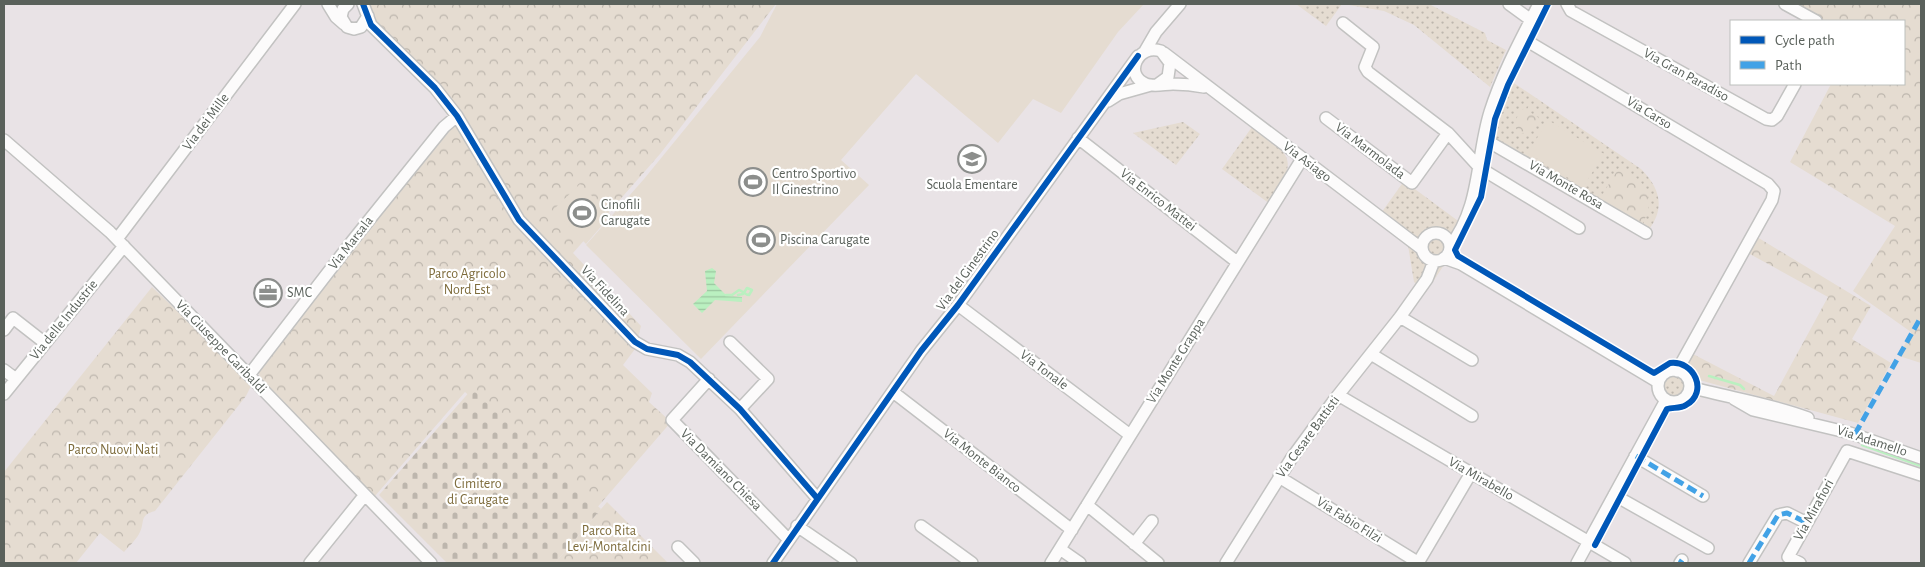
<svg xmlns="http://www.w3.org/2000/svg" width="1925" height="567" font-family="'Alegreya Sans',sans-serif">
<defs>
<pattern id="grass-dots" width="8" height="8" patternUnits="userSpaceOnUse" patternTransform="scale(1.25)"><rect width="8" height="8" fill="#e5dcd1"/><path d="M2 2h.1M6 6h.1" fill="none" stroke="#bdb6ad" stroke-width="1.8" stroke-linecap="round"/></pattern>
<pattern id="forest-crowns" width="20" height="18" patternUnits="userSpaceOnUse" patternTransform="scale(1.25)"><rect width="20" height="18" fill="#e5dcd1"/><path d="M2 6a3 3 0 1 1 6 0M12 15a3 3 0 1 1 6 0" fill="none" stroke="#bdb6ad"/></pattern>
<pattern id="cemetery-stones" width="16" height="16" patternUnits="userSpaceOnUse" patternTransform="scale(1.25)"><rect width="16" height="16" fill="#e5dcd1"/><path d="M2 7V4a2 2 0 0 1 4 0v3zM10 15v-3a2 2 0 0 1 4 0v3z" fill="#bdb6ad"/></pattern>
<pattern id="water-rules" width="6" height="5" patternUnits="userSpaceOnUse" patternTransform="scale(1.25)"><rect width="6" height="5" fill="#baf0c0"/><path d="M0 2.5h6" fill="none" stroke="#9ac69f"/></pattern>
</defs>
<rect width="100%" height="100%" fill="#e9e3e6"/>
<path fill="url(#grass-dots)" d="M1296,4H1342L1326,26Z
M1343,4H1429L1485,33L1487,40L1506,50L1490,87L1414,25L1384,11Z
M1508,79L1641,169C1661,189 1666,210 1646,233L1488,137L1493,116Z
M1183,122L1200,134L1176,165L1133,133Z
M1252,127C1295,159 1297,157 1270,204L1222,169Z
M1404,181L1469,229L1452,254L1461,264L1448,259L1426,292L1414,282L1408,245L1403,234L1379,216Z
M1663 386a11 11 0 1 1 22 0a11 11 0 1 1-22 0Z"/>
<path fill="url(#forest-crowns)" d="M355,4H776L660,154L573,253L641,326L635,349L623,365L652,393L649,402L671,422L595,510L465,392L375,496L260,378L258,368L460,114L416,61L361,13Z
M1788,4H1921V363L1899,356L1911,332L1853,291L1895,226L1790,162L1831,84H1904V21H1816Z
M1530,104L1532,105L1528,111L1539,118L1531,128L1522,134L1516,129C1515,121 1517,113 1524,108L1527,109Z
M1620,166C1645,182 1658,195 1642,225L1599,200Z
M1757,237L1871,306L1852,339L1891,363L1858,423L1699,380L1688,362L1691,353L1774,396L1828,297L1748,253Z
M152,287L249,380L251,386L246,396L155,511C139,515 145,522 140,532C137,539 129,546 124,552L100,533L76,563H4V472Z
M607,502L668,563H555Z"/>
<path fill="url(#cemetery-stones)" d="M472,389L601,509L555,563H447L379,495Z"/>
<path fill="#e5dcd1" d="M777,4H1144L1118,32L1061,113L1033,99L998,143L916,74L841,160L869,185L701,359L586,245L644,179L760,37Z
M1548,120L1604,154L1583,187L1528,153Z
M580,184L611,215L586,244L553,210Z"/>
<path fill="url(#water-rules)" d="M712,268L716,271L714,283L727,296L742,297V302L715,300L702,313L693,304L707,291L705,271Z"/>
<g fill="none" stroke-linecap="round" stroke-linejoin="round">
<path stroke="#baf0c0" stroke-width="2.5" d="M726,295H732L739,290C743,291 745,295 749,295L752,290L747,288L743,294L738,295
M1709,376L1740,385L1744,389
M1862,445L1921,466"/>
<defs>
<path id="minor" d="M328,4L336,17L344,24
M348,4L343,9L341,17L347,27L354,29L361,27L368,16
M363,4L371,25L435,88L457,116L519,220L635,342L647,349L678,355L690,362L740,409L817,498
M1509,4L1531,20
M1567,4L1571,11L1766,119L1772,120L1777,116L1795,84
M1785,4L1816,21
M1343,23L1373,47L1365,67L1368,72L1448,133L1480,168L1579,228
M1522,38L1724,158L1768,184L1774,191L1772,200L1677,371
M1145,51L1156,32L1180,4
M1164,53L1422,249
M1157,85L1168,77L1170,63L1161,51C1138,43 1123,75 1146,84C1154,87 1165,84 1173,84C1184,84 1194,85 1204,87
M1108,101L1119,94L1151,85
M1326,118L1412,183L1448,133
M1078,138L1237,262
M1484,139L1646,233
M4,140L110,232L431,563
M1422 247a14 14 0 1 1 28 0a14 14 0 1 1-28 0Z
M117,239L295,4
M1450,246C1481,207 1476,157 1490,112C1502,74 1521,39 1539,4
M1444,258L1461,264L1658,382
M958,305L1130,435
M1400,317L1472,360
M4,330L13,318L45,343
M730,342L768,379L740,409
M1371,354L1472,416
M1658 386a16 16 0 1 1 32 0a16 16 0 1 1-32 0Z
M4,370L16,379
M249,375L353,240L444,127L457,116
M709,379L672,420L788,539
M1690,387C1729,398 1769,403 1808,418
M893,392L1072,530
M4,394L124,246
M1338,395L1625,563
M1734,399L1753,410L1850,433L1921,458
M1635,456L1703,496
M1279,477L1419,563
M1614,495L1708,548
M1087,505L1158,563
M797,526L851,563
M921,526L972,563
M1134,544L1152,521
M678,547L694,563
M1060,549L1080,563
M310,563L364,496
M773,563L921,351L958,305L1138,56
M1051,563L1302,159
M1226,563L1291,459L1335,399L1400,317L1427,279L1434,261
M1418,563L1471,473
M1577,563L1666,400
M1680,563L1682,560
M1749,563L1778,515L1787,513L1807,523
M1800,563L1788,557L1847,451L1921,475"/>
</defs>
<use href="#minor" stroke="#c2c2c1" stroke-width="14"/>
<use href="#minor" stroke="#fcfbfb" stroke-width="11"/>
<path stroke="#42a2e6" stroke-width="5" stroke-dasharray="10 5" stroke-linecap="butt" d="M1855,434L1921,317
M1636,456L1703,496
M1680,563L1682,560
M1749,563L1778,515L1787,513L1807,523"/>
<defs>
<path id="cycleway" d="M363,4L371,25L435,88L457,116L519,220L635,342L647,349L678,355L690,362L740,409L817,498
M1548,4L1508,85L1495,119L1481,197L1455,250L1458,256L1654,373L1670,363C1694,360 1709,392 1686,405C1680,409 1673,407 1667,409L1595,545
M773,563L921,351L958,305L1138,56"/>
</defs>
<use href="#cycleway" stroke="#fff" stroke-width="9"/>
<use href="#cycleway" stroke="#0057b8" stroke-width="6"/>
</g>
<defs>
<symbol id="school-ring" viewBox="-11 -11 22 22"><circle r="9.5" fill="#fff" stroke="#8c8e8c" stroke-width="1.5"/><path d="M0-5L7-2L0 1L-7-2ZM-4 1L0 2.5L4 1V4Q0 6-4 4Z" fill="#8c8e8c"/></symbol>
<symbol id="stadium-ring" viewBox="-11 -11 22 22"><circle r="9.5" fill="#fff" stroke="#8c8e8c" stroke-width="1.5"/><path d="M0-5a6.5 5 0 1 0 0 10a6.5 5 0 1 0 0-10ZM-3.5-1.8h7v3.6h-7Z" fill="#8c8e8c"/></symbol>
<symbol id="office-ring" viewBox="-11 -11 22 22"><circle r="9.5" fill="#fff" stroke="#8c8e8c" stroke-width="1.5"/><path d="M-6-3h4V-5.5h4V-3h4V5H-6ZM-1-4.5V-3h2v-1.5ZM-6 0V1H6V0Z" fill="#8c8e8c"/></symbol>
</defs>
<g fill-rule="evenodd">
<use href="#school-ring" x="956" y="143" width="32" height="32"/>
<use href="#stadium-ring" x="737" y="166" width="32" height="32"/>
<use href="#stadium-ring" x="566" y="197" width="32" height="32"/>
<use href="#stadium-ring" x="745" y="224" width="32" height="32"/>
<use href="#office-ring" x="252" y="277" width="32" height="32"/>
</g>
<g text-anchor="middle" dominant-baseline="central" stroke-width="4.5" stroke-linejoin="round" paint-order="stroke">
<g font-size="14" fill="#5a615b" stroke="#fff">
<text transform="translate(1686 75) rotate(29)">Via Gran Paradiso</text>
<text transform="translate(1649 113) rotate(31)">Via Carso</text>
<text transform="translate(206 122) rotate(-53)">Via dei Mille</text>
<text transform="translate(1370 151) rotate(37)">Via Marmolada</text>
<text transform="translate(1307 162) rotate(37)">Via Asiago</text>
<text transform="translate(1566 185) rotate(30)">Via Monte Rosa</text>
<text transform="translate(1158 200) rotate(38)">Via Enrico Mattei</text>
<text transform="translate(351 243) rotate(-52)">Via Marsala</text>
<text transform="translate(968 270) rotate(-54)">Via del Ginestrino</text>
<text transform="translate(605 291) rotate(47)">Via Fidelina</text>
<text transform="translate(64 320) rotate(-51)">Via delle Industrie</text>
<text transform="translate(221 347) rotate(46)">Via Giuseppe Garibaldi</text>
<text transform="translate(1176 361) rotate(-58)">Via Monte Grappa</text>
<text transform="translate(1044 370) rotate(37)">Via Tonale</text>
<text transform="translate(1308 437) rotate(-54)">Via Cesare Battisti</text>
<text transform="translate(1872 441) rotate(18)">Via Adamello</text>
<text transform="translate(982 461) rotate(38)">Via Monte Bianco</text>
<text transform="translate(721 470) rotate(45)">Via Damiano Chiesa</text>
<text transform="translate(1481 479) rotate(30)">Via Mirabello</text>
<text transform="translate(1814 510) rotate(-61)">Via Mirafiori</text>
<text transform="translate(1349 520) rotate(32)">Via Fabio Filzi</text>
</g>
<g font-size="14" fill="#5a615b" stroke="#fff" text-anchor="start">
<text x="772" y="174">Centro Sportivo<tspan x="772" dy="16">Il Ginestrino</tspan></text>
<text x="972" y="185" text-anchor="middle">Scuola Ementare</text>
<text x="601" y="205">Cinofili<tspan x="601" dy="16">Carugate</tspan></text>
<text x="780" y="240">Piscina Carugate</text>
<text x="287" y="293">SMC</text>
</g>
<g font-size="14" fill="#7e6c3c" stroke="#fff">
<text x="467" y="274">Parco Agricolo<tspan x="467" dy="16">Nord Est</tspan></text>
<text x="113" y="450">Parco Nuovi Nati</text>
<text x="478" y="484">Cimitero<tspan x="478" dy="16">di Carugate</tspan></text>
<text x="609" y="531">Parco Rita<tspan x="609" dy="16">Levi-Montalcini</tspan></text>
</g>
</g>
<rect width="1925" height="567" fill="none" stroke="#5a615b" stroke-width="10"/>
<rect x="1730" y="20" width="175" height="65" fill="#ffffff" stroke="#bdc0bd"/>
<rect x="1740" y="36" width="25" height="8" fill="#0057b8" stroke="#bdc0bd"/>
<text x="1775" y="45" font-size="15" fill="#5a615b">Cycle path</text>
<rect x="1740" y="61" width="25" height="8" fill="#42a2e6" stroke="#bdc0bd"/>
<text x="1775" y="70" font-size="15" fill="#5a615b">Path</text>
</svg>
